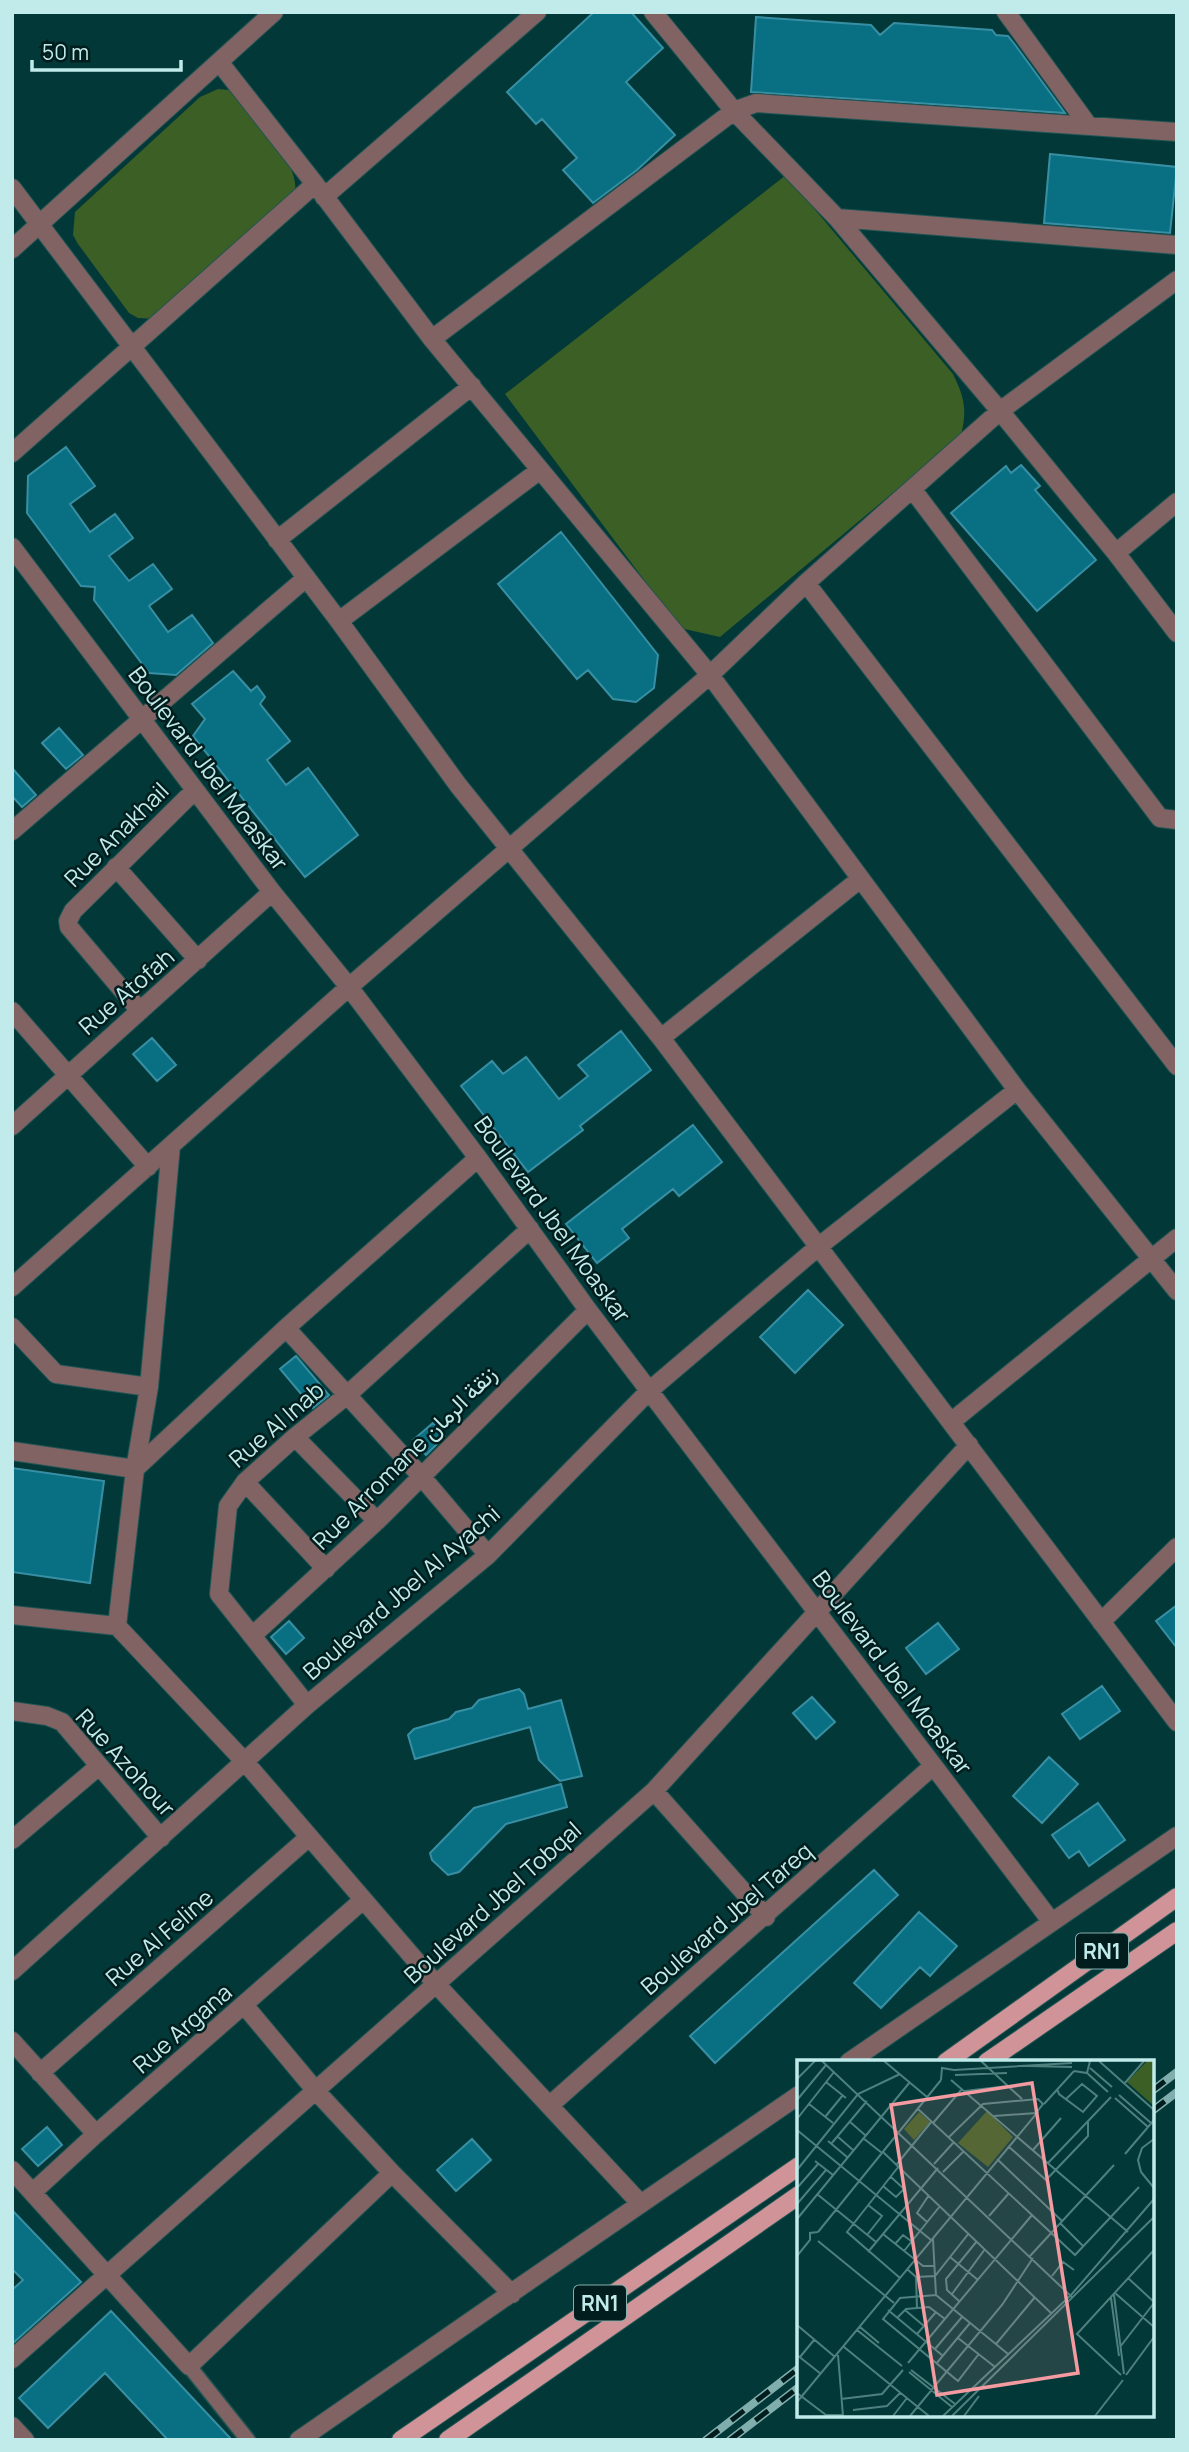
<svg xmlns="http://www.w3.org/2000/svg" width="1189" height="2452" font-family="Manrope,Vazirmatn,sans-serif">
<rect width="100%" height="100%" fill="#023838"/>
<path fill="#3b5f24" d="M218,89L229,90L235,94C252,116 300,163 295,191L157,319L138,318L129,313L78,244L73,235L75,212L200,97Z
M786,175L953,374C965,399 967,409 961,436L720,637L680,628L505,394Z"/>
<path fill="#097083" stroke="#388fa3" stroke-width="2" d="M594,12H631L663,48L626,82L675,135L637,170L593,203L563,170L577,158L542,119L536,124L507,92Z
M756,17L871,25L880,35L894,23L992,30L996,35L1008,36L1016,46L1065,113L751,92Z
M1050,154L1177,167L1170,233L1044,223Z
M66,447L95,486L70,504L90,532L115,514L133,538L109,556L129,581L153,564L172,589L149,606L168,632L192,615L213,643L176,675L149,673L94,600L95,587L81,586L27,513L28,476Z
M1021,465L1040,486L1035,490L1096,560L1037,611L951,513L1006,466L1011,473Z
M561,532L658,655L654,688L636,702L613,699L588,670L577,679L498,584Z
M233,671L251,691L257,686L265,697L260,704L290,741L267,760L286,785L308,768L358,835L305,877L193,736L205,719L192,704Z
M59,728L83,755L66,769L42,743Z
M12,768L36,795L22,807L12,796Z
M621,1031L651,1070L580,1126L583,1130L528,1172L461,1086L492,1061L503,1074L526,1057L559,1099L588,1076L578,1065Z
M152,1038L176,1065L157,1081L133,1054Z
M693,1125L722,1162L679,1196L673,1189L622,1229L629,1238L597,1263L566,1224Z
M808,1290L843,1325L795,1373L760,1337Z
M296,1356L329,1395L313,1408L280,1369Z
M433,1423L445,1436L426,1455L413,1440Z
M12,1468L104,1481L90,1583L12,1572Z
M1177,1605V1648L1156,1621Z
M289,1621L304,1638L286,1654L271,1637Z
M938,1623L959,1649L926,1674L906,1648Z
M1102,1686L1120,1711L1080,1739L1062,1714Z
M519,1689L524,1694L528,1709L561,1700L582,1776L560,1781L539,1760L530,1727L415,1759L408,1735L414,1729L449,1719L456,1712L472,1708L479,1700Z
M812,1697L835,1722L816,1739L793,1713Z
M1049,1757L1078,1784L1042,1823L1013,1796Z
M561,1784L567,1807L506,1824L459,1872L448,1875L432,1860L430,1853L474,1808Z
M1098,1803L1125,1840L1089,1866L1079,1851L1069,1858L1052,1835Z
M874,1870L898,1895L715,2063L690,2036Z
M919,1912L957,1946L930,1976L920,1967L881,2008L854,1983Z
M47,2127L62,2145L38,2166L22,2149Z
M472,2139L491,2160L456,2191L437,2170Z
M12,2210L81,2282L12,2344V2290L23,2280L12,2269Z
M111,2311L232,2440H168L105,2373L48,2428L19,2398Z"/>
<g fill="none" stroke-linecap="round" stroke-linejoin="round">
<defs>
<path id="pedestrian" d="M189,2366L248,2440"/>
<path id="minor" d="M653,12L734,111L837,218L1000,411L1116,553L1177,633
M1006,12L1088,125
M220,63L315,184L432,339L710,675L1017,1090L1177,1291
M12,188L339,621L458,785L661,1038L1177,1722
M324,197L537,12
M837,218L1177,245
M432,339L734,111L756,103L1177,132
M12,453L315,184
M913,490L1160,818L1177,820
M277,540L472,386
M12,547L272,892L349,987L478,1158L588,1310L1051,1921
M1116,553L1177,502
M806,583L1177,1066
M339,621L540,470
M12,831L306,578
M116,867L198,960
M12,1011L148,1167
M140,1011L69,927L68,921L73,911L195,790
M661,1038L859,880
M12,1126L272,892
M171,1146L149,1387L135,1469L117,1626L245,1762L436,1984L640,2203
M12,1287L349,987L710,675L806,583L1000,411L1177,280
M12,1327L56,1374L149,1387
M286,1328L421,1476L488,1555
M951,1422L1177,1238
M295,1437L377,1521
M12,1451L135,1469L286,1328L478,1158
M245,1482L326,1569
M12,1615L117,1626
M1101,1622L1177,1547
M252,1636L377,1521L588,1310
M307,1705L219,1594L228,1506L245,1482L295,1437L346,1396L530,1229
M12,1711L47,1716L62,1722L161,1838
M654,1791L766,1917
M12,1840L99,1766
M12,1971L307,1705L488,1555L650,1390L818,1247L1017,1090
M245,2006L316,2091L392,2173L512,2294
M12,2041L96,2134
M849,2062L1177,1836
M40,2073L309,1837
M550,2105L933,1766
M12,2170L189,2366L392,2173
M33,2192L96,2134L363,1900
M12,2359L654,1791L969,1445
M12,2426L25,2440
M299,2440C466,2325 631,2209 799,2095"/>
<path id="tertiary" d="M12,249L274,12"/>
<path id="primary" d="M946,2062L1177,1897
M987,2062L1177,1931
M401,2440L799,2166
M448,2440L799,2195"/>
</defs>
<use href="#pedestrian" stroke="#215554" stroke-width="17"/>
<use href="#minor" stroke="#215554" stroke-width="20"/>
<use href="#tertiary" stroke="#215554" stroke-width="20"/>
<use href="#primary" stroke="#215554" stroke-width="20"/>
<use href="#pedestrian" stroke="#816364" stroke-width="14"/>
<use href="#minor" stroke="#816364" stroke-width="18"/>
<use href="#tertiary" stroke="#816364" stroke-width="18"/>
<use href="#primary" stroke="#d09397" stroke-width="18"/>
<defs>
<path id="rail" d="M1152,2091L1177,2072
M1152,2111L1177,2092
M706,2440L799,2368
M730,2440L799,2387"/>
</defs>
<use href="#rail" stroke="#80aead" stroke-width="8"/>
<use href="#rail" stroke="#011d1d" stroke-width="5" stroke-dasharray="16" stroke-linecap="butt"/>
</g>
<g text-anchor="middle" dominant-baseline="central" stroke-width="5" stroke-linejoin="round" paint-order="stroke">
<g fill="#011d1d" stroke="#87adac" stroke-width="2">
<rect x="1076" y="1933.5" width="52" height="35" rx="5"/>
<rect x="574" y="2285.5" width="52" height="35" rx="5"/>
</g>
<g font-size="21" font-weight="bold" fill="#c1ebea">
<text x="1102" y="1951">RN1</text>
<text x="600" y="2303">RN1</text>
</g>
<g font-size="23" fill="#c1ebea" stroke="#011d1d">
<text transform="translate(209 768) rotate(53)">Boulevard Jbel Moaskar</text>
<text transform="translate(116 834) rotate(-45)">Rue Anakhail</text>
<text transform="translate(126 991) rotate(-41)">Rue Atofah</text>
<text transform="translate(553 1219) rotate(54)">Boulevard Jbel Moaskar</text>
<text transform="translate(276 1424) rotate(-41)">Rue Al Inab</text>
<text transform="translate(404 1457) rotate(-45)">Rue Arromane زنقة الرمان</text>
<text transform="translate(401 1592) rotate(-41)">Boulevard Jbel Al Ayachi</text>
<text transform="translate(893 1672) rotate(53)">Boulevard Jbel Moaskar</text>
<text transform="translate(126 1762) rotate(48)">Rue Azohour</text>
<text transform="translate(492 1902) rotate(-42)">Boulevard Jbel Tobqal</text>
<text transform="translate(726 1918) rotate(-41)">Boulevard Jbel Tareq</text>
<text transform="translate(159 1937) rotate(-41)">Rue Al Feline</text>
<text transform="translate(182 2028) rotate(-41)">Rue Argana</text>
</g>
</g>
<g transform="translate(797 2060)">
<rect width="357" height="357" fill="#023838"/>
<path d="M350,1H357V46L330,22ZM190,51L216,77L191,107L161,83ZM122,52L133,62L117,80L107,69Z" fill="#3b5f24"/>
<path fill="none" stroke="#4e807f" stroke-width="2" d="M25,1L276,238M87,1L130,37M184,1L225,39M302,1L357,50M232,6L275,7M293,8L315,27M157,10L275,3M277,11L290,13L293,1M290,13L311,32M158,15L210,13M0,19L18,1M144,20L145,8L157,10M154,20L331,172M29,22L49,38M327,24L347,1M260,29L262,34L286,52L300,36L285,24L269,39M168,31L211,26M322,35L354,63M318,38L351,67M0,40L29,5M12,44L36,63M247,44L277,11M121,49L278,195L342,127M28,57L46,35M0,59L37,12M52,61L68,75M136,63L165,29M0,70L134,180M40,76L56,90M152,77L186,44L241,39L246,44L239,53M66,78L85,93M357,79L345,88L341,100L344,112L357,128M31,81L50,97M34,84L70,41M211,86L249,120L291,76V62M236,90L264,58M86,92L254,253M328,94L357,60M200,99L265,161M18,101L36,115M251,103L314,37M100,104L135,61M137,104L157,82M102,106L50,172L103,218M0,110L61,34L103,14M146,112L167,91M86,126L99,137L107,129L94,117M0,128L21,104M20,134L79,182M0,144L29,110M192,156L212,133M0,159L113,22M130,162L120,153L132,135M263,163L287,187M21,172L144,20M86,174L126,206H138M70,175L85,156L71,145M136,179L139,235L211,294M21,181L97,243M98,184L106,175L114,181M107,191L143,146M71,192L141,108M0,196L13,180V173L21,172M233,196L317,105M153,197L181,220M110,209L119,217L138,216L172,173M255,216L266,202L277,210M119,217L120,248M331,218L357,242M318,233L357,267M155,234L188,189M139,235L103,238L86,259L161,321L181,295M317,235L327,314M314,238L322,296M162,241L150,230L149,219L180,181M91,250L146,296M108,250L127,266M100,258L109,249L132,247L148,259M0,265L38,297M63,267L82,283M60,270L105,306M120,274L139,252M161,278L198,307M199,284L238,237M47,287L132,356M323,287L357,243M138,289L165,257M0,295L24,314M41,295L46,356M3,297L17,280M111,303L235,155M139,304L173,263M114,310L158,344M112,312L155,347M324,315L280,274L357,190M329,315L357,277M0,333L29,355H45M44,339L85,334L106,310M0,342L240,53L197,56M56,350L90,346L103,333M96,356L110,338M113,356L205,245L236,198M146,356L274,235L357,139M155,356L357,157M167,356L182,336M298,356L326,320"/>
<path fill="#f49aa1" fill-opacity="0.15" stroke="#f49aa1" stroke-width="3.5" d="M235,23L281,313L140,335L94,45Z"/>
<rect width="357" height="357" fill="none" stroke="#c1ebea" stroke-width="3.5"/>
</g>
<rect width="1189" height="2452" fill="none" stroke="#c1ebea" stroke-width="28"/>
<path d="M32 60v10h149v-10" fill="none" stroke="#c1ebea" stroke-width="3.5"/>
<text x="42" y="60" font-size="21" fill="#c1ebea" stroke="#011d1d" stroke-width="5" paint-order="stroke">50 m</text>
</svg>
